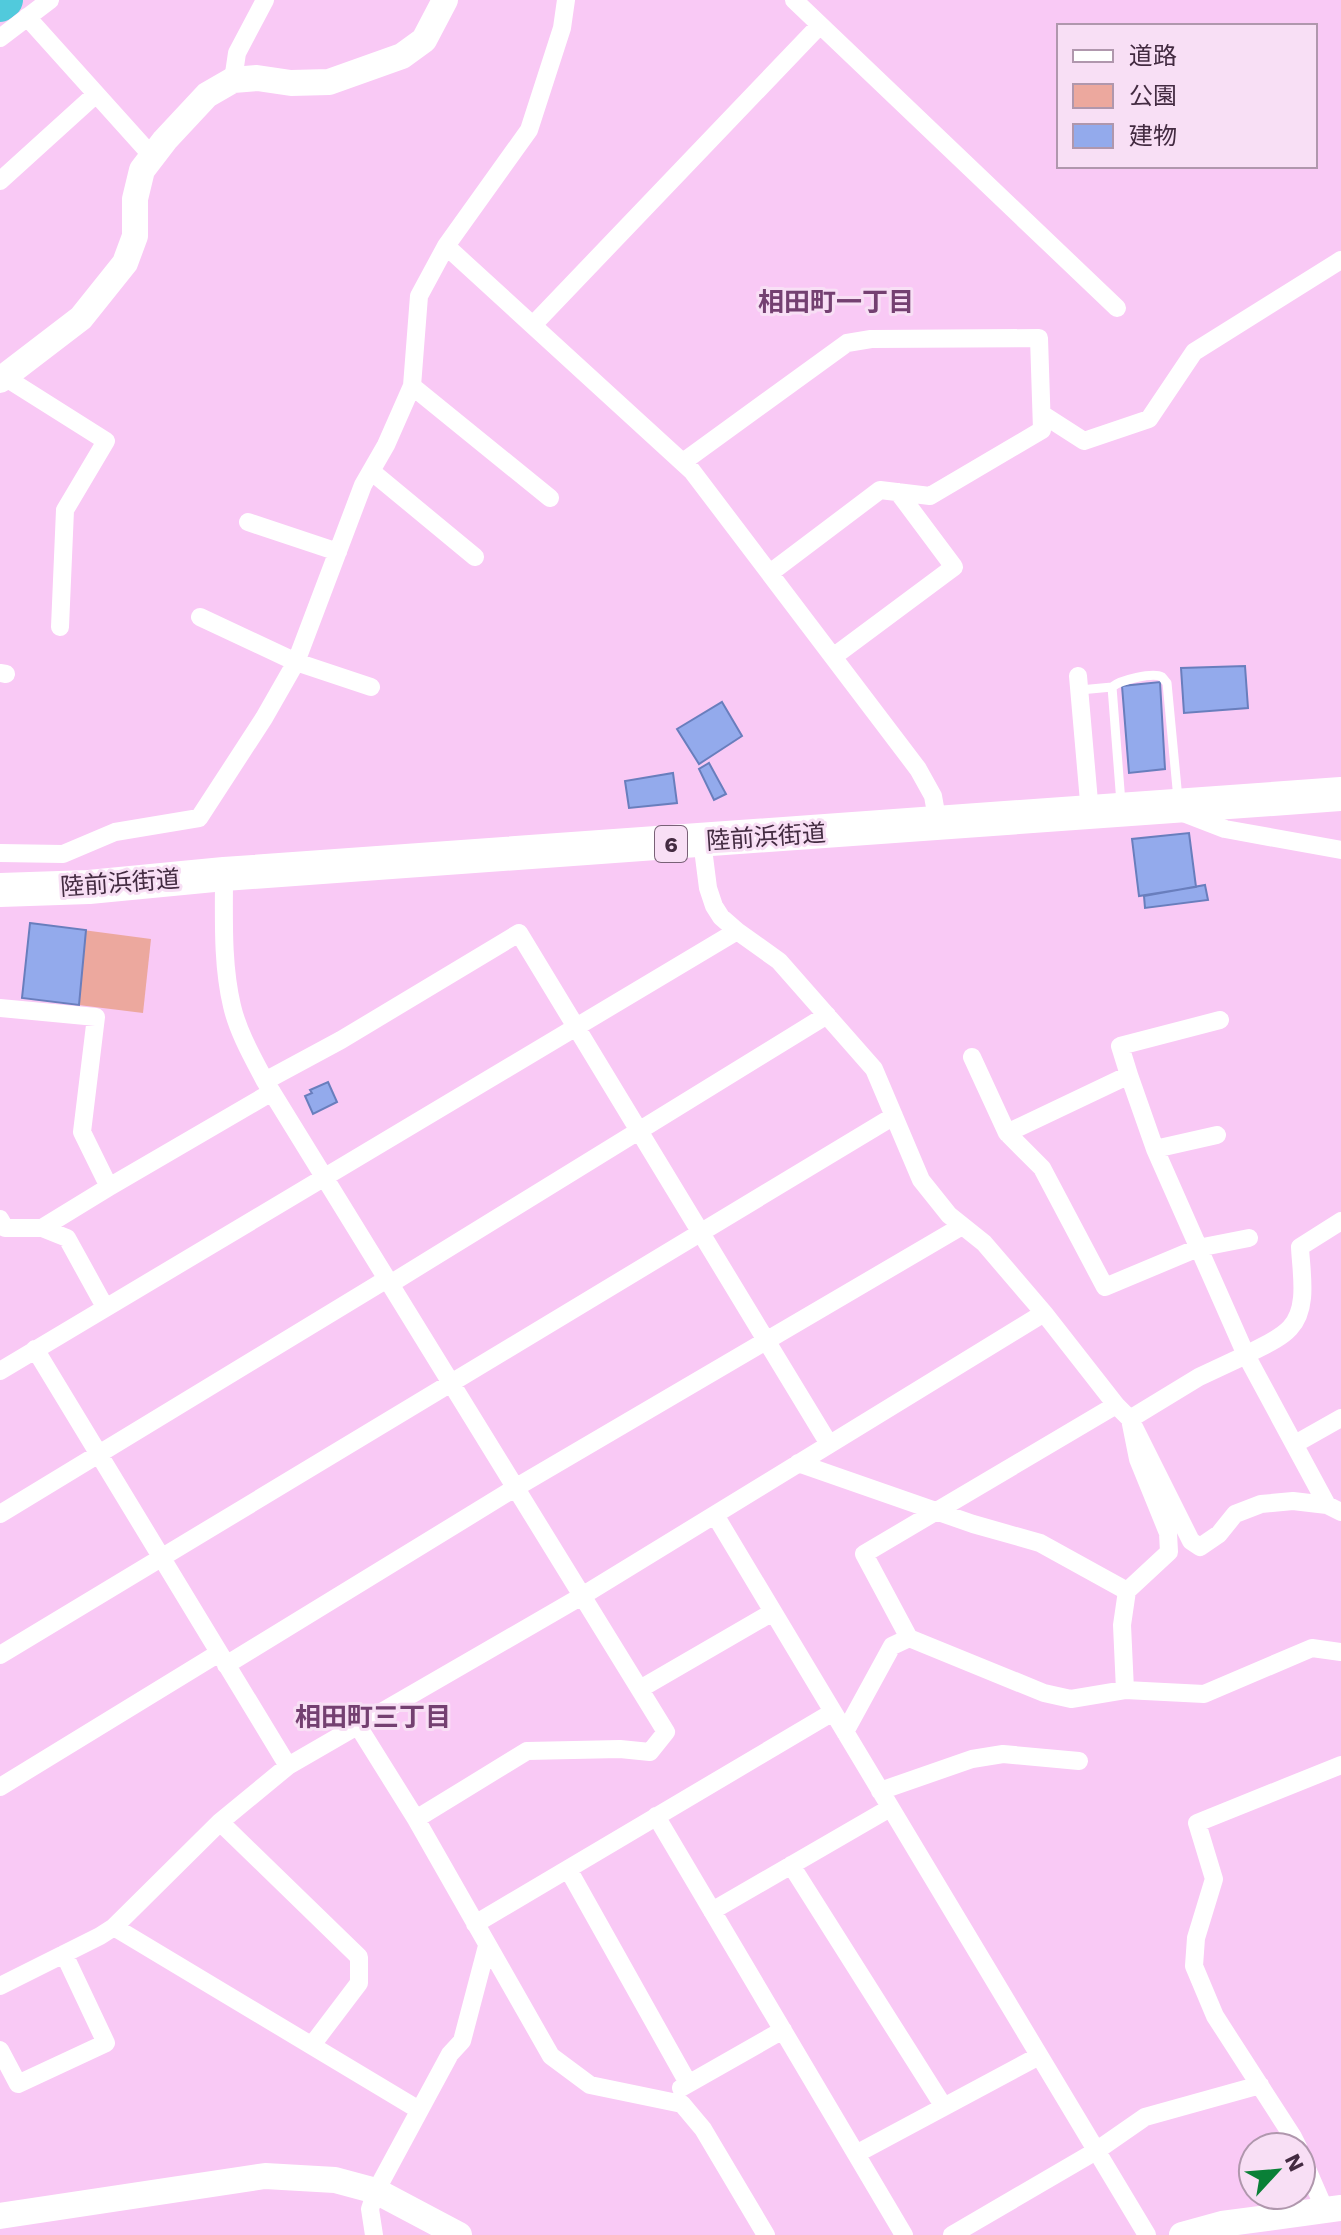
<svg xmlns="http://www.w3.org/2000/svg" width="1341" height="2235" font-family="'Work Sans','Noto Sans JP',sans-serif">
<rect width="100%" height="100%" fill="#f9c9f5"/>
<path fill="#eca89e" d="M30,923L151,939L143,1013L22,998Z"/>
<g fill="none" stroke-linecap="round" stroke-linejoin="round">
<path stroke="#51cadc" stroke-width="36" d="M0,4L5,0"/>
</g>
<path fill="#93aaec" stroke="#697ebd" stroke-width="2" d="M1245,666L1248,708L1184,713L1181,668Z
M1160,682L1165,769L1129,773L1122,686Z
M722,702L742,736L699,764L677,729Z
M709,763L726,794L714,800L699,769Z
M673,773L677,803L629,808L625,781Z
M1189,833L1196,887L1139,896L1132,839Z
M1205,885L1208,900L1145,908L1144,896Z
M30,923L86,930L79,1005L22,998Z
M328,1082L337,1102L313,1114L305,1096L312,1093L310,1090Z"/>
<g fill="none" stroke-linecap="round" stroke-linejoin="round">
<path stroke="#fff" stroke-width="9" d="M1080,690L1112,687
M1121,803L1112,687C1120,680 1153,672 1162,677C1164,679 1165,681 1167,683L1178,799"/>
<path stroke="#fff" stroke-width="18" d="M794,0L1117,308
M27,17L152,156
M0,38L50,0
M233,80L237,53L265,0
M0,181L96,94
M446,246L692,471L918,769L933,796L938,824
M533,325L820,25
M0,374L106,441L65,510L60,627
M412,386L550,498
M1042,414L1084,441L1149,419L1194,352L1341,260
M683,462L847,343L871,339L1039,338L1042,430L930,496L880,490L770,573
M371,471L475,557
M248,522L338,552
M200,617L296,662L371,687
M833,657L954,567L898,492
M0,673L6,674
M1078,676L1090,813
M1181,812L1225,829L1341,850
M702,841L708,888L714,906L721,917L737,931L779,961L874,1069L921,1180L949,1215L984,1243L1044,1313L1116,1405L1130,1419L1138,1459L1168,1533L1169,1552L1127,1591L1040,1543L973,1524L798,1463
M0,853L63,854L115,832L199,818L264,718L296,662L363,485L386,445L412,386L419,296L446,246L529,130L562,28L566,0
M224,874C224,918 222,964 232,1006C238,1032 253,1058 265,1081L666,1732L650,1752L620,1749L527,1751L416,1819
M0,1008L96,1017L82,1132L109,1187
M972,1057L1007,1133L1129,1075L1155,1149L1246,1355L1199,1377L1130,1419L1191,1541L1200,1547L1219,1534L1235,1514L1261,1504L1293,1501L1327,1505
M1129,1075L1120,1046L1220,1020
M265,1081L341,1040L519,933L829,1444
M1007,1133L1042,1168L1105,1287L1198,1248L1249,1238
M1155,1149L1217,1135
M0,1219L5,1228H42L67,1238L105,1307
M1341,1221L1300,1247C1301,1272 1309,1308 1290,1328C1279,1340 1260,1347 1246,1355L1327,1505L1341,1512
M42,1228L109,1187L272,1092
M390,1284L827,1015
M35,1349L288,1766
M0,1371L737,931
M1295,1444L1341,1418
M0,1514L387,1279
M715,1515L1147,2235
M909,1638L1044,1693L1071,1699L1125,1690L1204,1694L1312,1648L1341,1652
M0,1655L894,1116
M226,1665L515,1488L962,1226
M640,1689L773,1612
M1125,1690L1122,1625L1127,1591
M358,1726L416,1819L551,2056L590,2085L682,2104L703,2129L766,2235
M845,1732L892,1646L909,1638L864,1554L1116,1405
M0,1787L219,1653
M880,1791L972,1759L1003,1754L1079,1761
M656,1816L904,2235
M220,1822L359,1957V1983L312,2045
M791,1865L944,2107
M568,1869L688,2083
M712,1911L890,1808
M475,1924L833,1712
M114,1927L419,2110
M0,1986L100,1936L114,1927L220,1822L288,1766L582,1596L1044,1313
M0,2050L18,2084L106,2043L64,1954
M681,2088L783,2030
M1298,2147L1293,2137L1215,2016L1194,1966L1196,1938L1214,1879L1197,1823L1341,1765
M856,2154L1039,2056
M1301,2155L1325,2210
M374,2235L370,2209L376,2191L450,2054L462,2041L487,1946
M952,2235L1096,2151L1145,2117L1260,2085"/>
<path stroke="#fff" stroke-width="26" d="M0,380L81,318L125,263L135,236V199L142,170L165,140L207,95L233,80L257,78L291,83L329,82L402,56L424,40L445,0
M0,2216L265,2176L335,2180L376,2191L459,2235
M1182,2235L1222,2224L1341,2208"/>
<path stroke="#fff" stroke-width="34" d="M0,890L89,887L224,874L1341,794"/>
</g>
<g text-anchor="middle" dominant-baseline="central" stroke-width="6" stroke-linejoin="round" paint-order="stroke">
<rect fill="#f8dff5" stroke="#796177" stroke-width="2" x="655" y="826" width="32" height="36" rx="6"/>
<g font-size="22" font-weight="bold" fill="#432b41">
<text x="671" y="844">6</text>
</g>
<g font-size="24" fill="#432b41" stroke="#f8dff5">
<text transform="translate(766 837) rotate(-4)">陸前浜街道</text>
<text transform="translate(120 883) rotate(-4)">陸前浜街道</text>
</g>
<g font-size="26" font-weight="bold" fill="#744071" stroke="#f8dff5">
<text x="836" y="302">相田町一丁目</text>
<text x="373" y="1717">相田町三丁目</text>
</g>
</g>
<rect x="1057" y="24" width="260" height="144" fill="#f8dff5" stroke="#b097ad" stroke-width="2"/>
<rect x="1073" y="50" width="40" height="12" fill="#ffffff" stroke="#b097ad" stroke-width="2"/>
<text x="1129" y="64" font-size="24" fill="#432b41">道路</text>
<rect x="1073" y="84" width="40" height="24" fill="#eca89e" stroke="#b097ad" stroke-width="2"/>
<text x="1129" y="104" font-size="24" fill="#432b41">公園</text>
<rect x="1073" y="124" width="40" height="24" fill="#93aaec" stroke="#b097ad" stroke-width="2"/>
<text x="1129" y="144" font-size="24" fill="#432b41">建物</text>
<g transform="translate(1277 2171) rotate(64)"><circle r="38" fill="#f8dff5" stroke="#b097ad" stroke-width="2"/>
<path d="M0-6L14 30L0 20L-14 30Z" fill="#0a8037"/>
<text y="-12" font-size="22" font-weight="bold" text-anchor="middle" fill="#432b41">N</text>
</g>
</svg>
